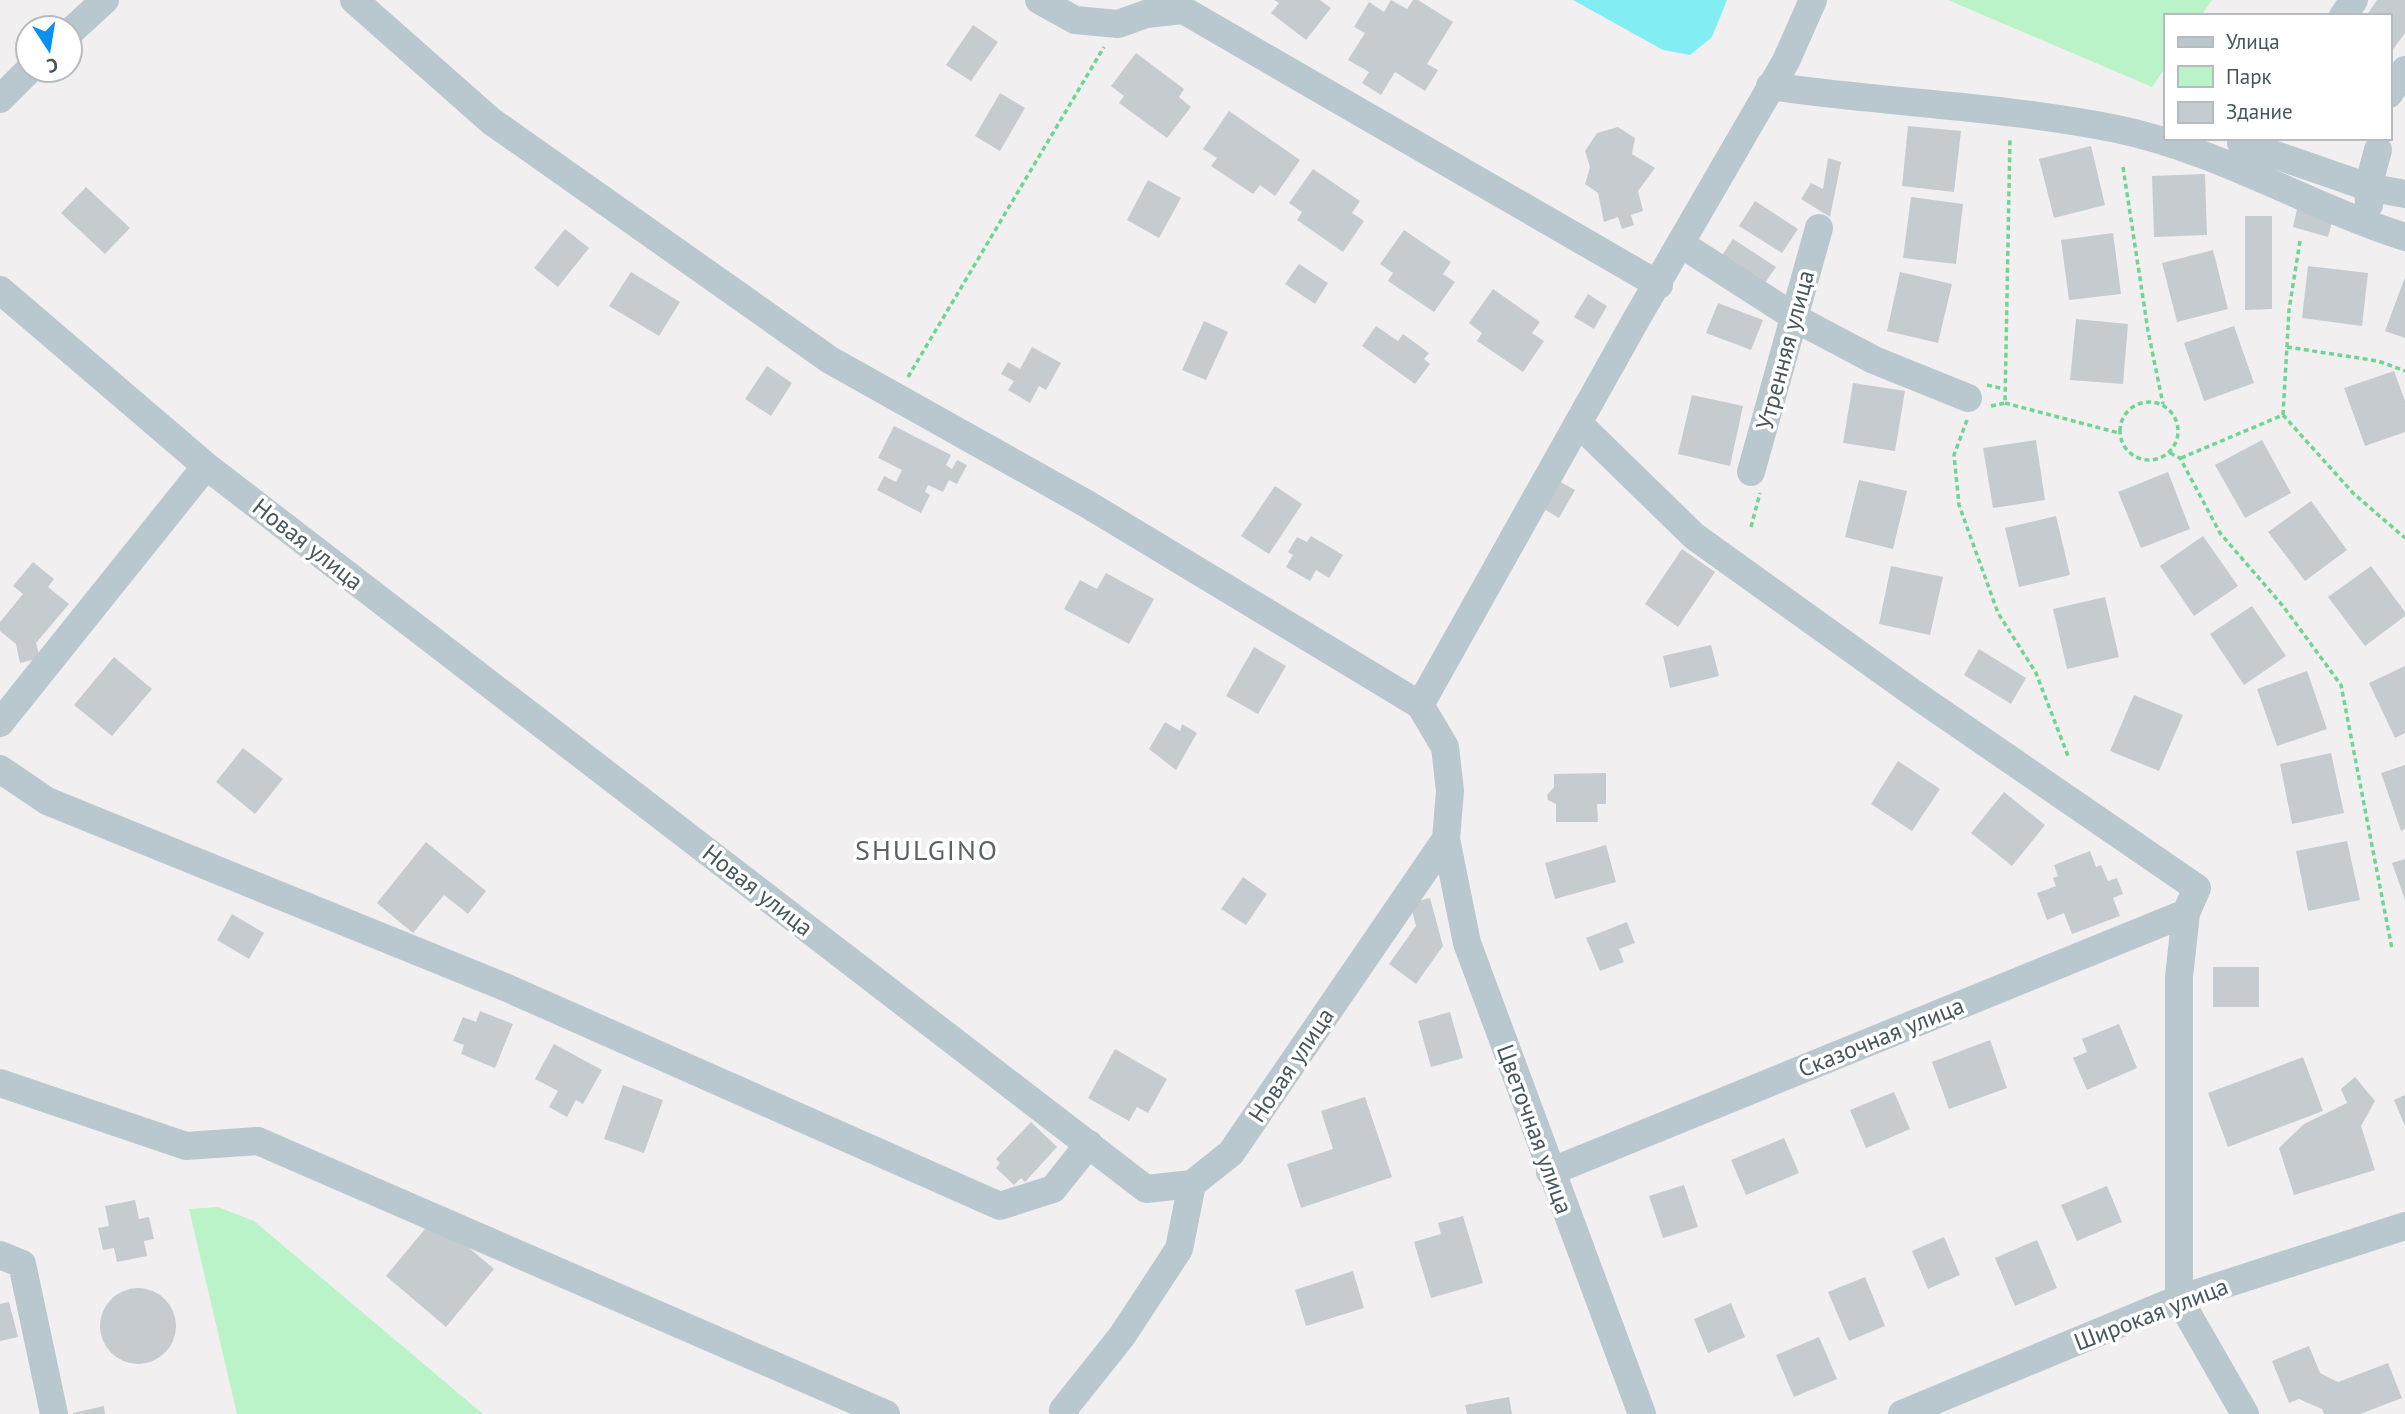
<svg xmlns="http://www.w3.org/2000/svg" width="2405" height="1414" font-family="'PT Sans',sans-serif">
<rect width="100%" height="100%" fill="#f2eff0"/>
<path fill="#baf3c8" d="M1948,0H2212L2201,16H2165V68L2152,87Z
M218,1207L254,1221L483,1414H237L189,1209Z"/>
<path fill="#83edf4" d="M1573,0H1727L1712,37L1690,55L1663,50Z"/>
<path fill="#c6cbd0" d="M1274,0H1320L1331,8L1306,40L1271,13L1279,3Z
M1391,0L1407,9L1413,0H1418L1453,22L1427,64L1438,70L1425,91L1395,72L1381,95L1362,83L1369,72L1348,60L1365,33L1354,27L1369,2L1384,12Z
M2377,0H2405V33L2389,55V16H2366Z
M973,25L998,42L971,81L946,65Z
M1136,53L1184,89L1179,97L1191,107L1167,138L1119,103L1124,96L1111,86Z
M1000,93L1025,108L1000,151L975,136Z
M1229,111L1300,160L1275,196L1260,185L1253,194L1211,166L1217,158L1203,149Z
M1908,126L1961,131L1954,192L1902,186Z
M1618,127L1635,138L1632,154L1655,168L1638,191L1643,211L1631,215L1634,225L1622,229L1618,217L1604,222L1598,193L1585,184L1590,167L1585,151L1597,133Z
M2091,146L2105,205L2054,218L2039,159Z
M1828,158L1841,162L1830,217L1801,199L1811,183L1823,189Z
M1313,169L1360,201L1352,213L1364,221L1343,252L1297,220L1302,212L1289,203Z
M2205,174L2207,235L2154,237L2152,176Z
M1148,180L1181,198L1159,238L1127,220Z
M86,187L130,228L105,254L61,213Z
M1911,197L1963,204L1956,264L1903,258Z
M1755,201L1798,229L1782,253L1739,226Z
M2297,209L2333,219L2328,237L2293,227Z
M2245,216H2272V309L2245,310Z
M565,229L589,248L558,287L534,268Z
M1404,230L1451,262L1443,274L1455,282L1434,312L1388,281L1393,273L1380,264Z
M2113,233L2121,294L2069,300L2061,240Z
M1733,239L1776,267L1760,290L1717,263Z
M2213,250L2228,309L2177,322L2162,263Z
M1299,264L1328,283L1315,304L1285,284Z
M2308,266L2368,273L2362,326L2302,318Z
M631,272L680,302L659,336L609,306Z
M1900,272L1952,284L1938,343L1887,331Z
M2405,277V338L2385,331Z
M1493,289L1540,322L1532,333L1544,341L1523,372L1477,341L1482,333L1469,323Z
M1588,294L1607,306L1594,329L1574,317Z
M1718,303L1763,320L1751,350L1706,333Z
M2076,319L2128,324L2123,384L2070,380Z
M1204,321L1228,332L1206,380L1182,370Z
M1376,326L1398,341L1403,334L1429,353L1424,359L1430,364L1415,384L1362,346Z
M2234,326L2254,383L2204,401L2184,343Z
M1032,347L1061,363L1046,390L1039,386L1030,403L1008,390L1014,381L1001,374L1008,362L1020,369Z
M767,366L792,383L771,416L745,399Z
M2394,371L2405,401V432L2365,446L2344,388Z
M1853,383L1905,391L1895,451L1843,443Z
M1692,395L1743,406L1730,466L1678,454Z
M894,426L951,455L946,465L952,469L957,460L967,465L957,484L949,480L943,492L928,485L925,492L930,495L921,513L877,490L884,476L896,482L902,470L878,458Z
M2036,440L2045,500L1993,508L1983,448Z
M2262,440L2291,493L2245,518L2215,465Z
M2168,472L2190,529L2141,548L2118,492Z
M1555,479L1575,490L1559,518L1539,506Z
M1859,480L1907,491L1893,549L1845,537Z
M1275,486L1302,504L1269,554L1241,536Z
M2311,501L2347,550L2305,581L2268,532Z
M2056,516L2070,575L2019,587L2005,528Z
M1311,536L1343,555L1329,578L1316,570L1310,581L1286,567L1293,555L1288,552L1297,537L1307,542Z
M2203,536L2238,586L2194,616L2160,566Z
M1682,549L1715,572L1678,627L1645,604Z
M33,562L54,579L48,587L69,604L36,643L40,658L20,663L16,644L0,631V622L23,594L13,586Z
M1891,566L1943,577L1930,635L1879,624Z
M2371,566L2405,612V616L2365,646L2328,597Z
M1106,573L1154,599L1129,644L1064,609L1080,580L1097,589Z
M2105,597L2119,657L2067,669L2053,609Z
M2252,606L2286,656L2244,685L2210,634Z
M1711,645L1719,676L1670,688L1663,656Z
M1254,647L1286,666L1258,714L1226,696Z
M1979,649L2026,678L2011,704L1964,675Z
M114,657L152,689L112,736L74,705Z
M2405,666V733L2395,738L2369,683Z
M2307,671L2327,729L2277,746L2257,689Z
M2134,695L2183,715L2159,771L2110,751Z
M1165,722L1180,731L1182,724L1197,733L1176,770L1149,749Z
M243,748L283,779L255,814L216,782Z
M2331,753L2344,813L2292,824L2280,764Z
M1898,761L1940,789L1912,831L1871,804Z
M2405,765V829L2401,831L2381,773Z
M1606,773V804H1597L1598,822H1556V804L1548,800L1547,795L1554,787V774Z
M2004,792L2045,825L2012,866L1971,833Z
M2347,841L2360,900L2308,911L2296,851Z
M426,842L486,891L468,914L444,895L413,933L377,903Z
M1606,845L1616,882L1555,899L1545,863Z
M2090,851L2096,867L2101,865L2108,881L2117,878L2123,894L2113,898L2120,916L2072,934L2064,913L2047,920L2037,893L2056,886L2053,878L2058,876L2054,865Z
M2405,859V900L2392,863Z
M1243,877L1267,894L1246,925L1221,909Z
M1430,898L1443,946L1416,984L1389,964L1416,926L1410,903Z
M232,914L264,933L249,959L217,940Z
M1627,922L1635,943L1619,949L1624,962L1600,971L1586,938Z
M2213,967H2259V1007H2213Z
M480,1011L513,1024L495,1068L461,1054L464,1045L453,1041L463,1017L476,1022Z
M1450,1012L1463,1058L1431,1067L1418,1021Z
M2119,1024L2137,1068L2087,1090L2073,1058L2087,1052L2082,1039Z
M1990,1040L2007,1088L1949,1109L1932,1062Z
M554,1044L602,1070L583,1104L576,1100L567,1117L549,1107L558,1091L535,1079Z
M1115,1049L1167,1079L1148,1113L1137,1107L1129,1121L1088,1098Z
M2303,1057L2323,1111L2228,1147L2208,1093Z
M2355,1077L2375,1101L2361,1126L2375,1170L2294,1195L2279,1148L2304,1124L2347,1103L2341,1089Z
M623,1085L663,1100L644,1153L604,1139Z
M1894,1092L1910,1129L1866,1148L1850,1110Z
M2405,1095V1126L2394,1100Z
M1365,1097L1392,1177L1301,1208L1287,1164L1333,1149L1321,1111Z
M1031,1122L1057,1147L1025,1182L1021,1178L1014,1185L996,1168L1000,1163L996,1159Z
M1784,1138L1799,1173L1746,1195L1731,1160Z
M1684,1185L1698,1227L1663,1238L1649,1196Z
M2107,1186L2122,1222L2077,1241L2061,1205Z
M135,1200L139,1219L149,1217L154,1239L144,1241L147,1256L117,1262L114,1248L103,1250L98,1228L109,1226L105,1206Z
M1463,1216L1483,1283L1431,1298L1414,1242L1441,1234L1438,1223Z
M434,1218L494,1269L446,1327L386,1276Z
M1944,1237L1960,1275L1928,1289L1912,1251Z
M2037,1240L2057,1288L2015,1306L1995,1258Z
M1353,1271L1364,1308L1306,1326L1295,1290Z
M1865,1277L1885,1326L1849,1341L1828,1292Z
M100 1326a38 38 0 1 1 76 0a38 38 0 1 1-76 0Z
M9,1302L18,1337L0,1341V1304Z
M1731,1303L1745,1337L1708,1353L1694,1319Z
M1819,1337L1837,1379L1794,1397L1776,1355Z
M2309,1346L2320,1373L2338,1382L2388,1363L2402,1398L2360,1414H2324L2322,1409L2299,1399L2289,1403L2272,1361Z
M1509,1397L1512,1414H1467L1465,1405Z
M104,1406L105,1414H73V1413Z"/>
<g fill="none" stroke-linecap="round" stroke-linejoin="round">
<path stroke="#6fd593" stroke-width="3.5" stroke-dasharray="5 3.5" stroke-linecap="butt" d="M2123,167L2148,331L2163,404
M2287,347L2378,361L2405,371
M908,377L1104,47
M1987,385L2005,389
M2120 431a29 29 0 1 1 58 0a29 29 0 1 1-58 0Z
M2005,403L2119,433
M1991,406L2005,403L2010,137
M2283,415L2289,310L2300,241
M1967,420L1954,455L1959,505L1998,613L2036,673L2068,756
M2170,453L2180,458L2220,533L2283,606L2341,685L2392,949
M2181,458L2283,415L2353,493L2405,538
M1751,527L1760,493"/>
<path stroke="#b9c7ce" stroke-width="28" d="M354,0L491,121L830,360L1087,504L1420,705L1445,747L1450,791L1446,839L1467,943L1642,1414
M1039,0L1075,20L1118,24L1146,14L1183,10L1659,285
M2343,16L2354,0
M70,32L105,0
M1770,86C1885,103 2003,106 2117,129C2218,150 2308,206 2405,237
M2389,94L2405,70
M0,99L29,70
M2241,143L2368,187L2405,194
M2369,205L2368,187L2378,150
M1681,244L1804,323L1874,360L1968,398
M0,290L206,466L1146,1189L1192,1184L1231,1153L1446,839
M1751,472L1819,228
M1420,705L1637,318L1786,61L1813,0
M0,723L206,466
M0,769L47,801L505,987L1000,1206L1053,1189L1089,1144
M2186,913L2179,977V1299L2245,1414
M0,1083L186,1146L258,1141L886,1414
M1550,1172L2186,913L2197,888L1913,693L1694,536L1578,423
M0,1255L22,1264L54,1414
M1065,1414L1063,1410L1122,1336L1179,1249L1192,1184
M1902,1414L2179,1299L2405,1226"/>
</g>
<g text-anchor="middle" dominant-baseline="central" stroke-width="7" stroke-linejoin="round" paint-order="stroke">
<g font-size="24" fill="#45565f" stroke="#fff">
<text transform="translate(1785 350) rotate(-75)">Утренняя улица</text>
<text transform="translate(308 544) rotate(38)">Новая улица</text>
<text transform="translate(758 890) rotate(38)">Новая улица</text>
<text transform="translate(1881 1037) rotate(-22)">Сказочная улица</text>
<text transform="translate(1291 1065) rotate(-56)">Новая улица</text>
<text transform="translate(1535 1129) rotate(70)">Цветочная улица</text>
<text transform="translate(2151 1314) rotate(-21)">Широкая улица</text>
</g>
<g font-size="28" letter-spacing="2" fill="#5b6165" stroke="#fff">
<text x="927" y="849">SHULGINO</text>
</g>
</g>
<rect x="2164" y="14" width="228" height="126" fill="#ffffff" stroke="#b5bbbf" stroke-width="2"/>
<rect x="2178" y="37" width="35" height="10" fill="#b9c7ce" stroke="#b5bbbf" stroke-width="2"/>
<text x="2226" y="49" font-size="21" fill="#45565f">Улица</text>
<rect x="2178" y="66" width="35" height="21" fill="#baf3c8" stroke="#b5bbbf" stroke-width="2"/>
<text x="2226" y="84" font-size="21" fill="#45565f">Парк</text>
<rect x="2178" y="102" width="35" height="21" fill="#c6cbd0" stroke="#b5bbbf" stroke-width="2"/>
<text x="2226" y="119" font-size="21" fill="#45565f">Здание</text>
<g transform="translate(49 49) rotate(168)"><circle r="33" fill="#ffffff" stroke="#b5bbbf" stroke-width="2"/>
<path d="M0-5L12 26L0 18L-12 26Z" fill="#0891f3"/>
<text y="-10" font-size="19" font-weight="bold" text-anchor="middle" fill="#45565f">С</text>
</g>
</svg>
